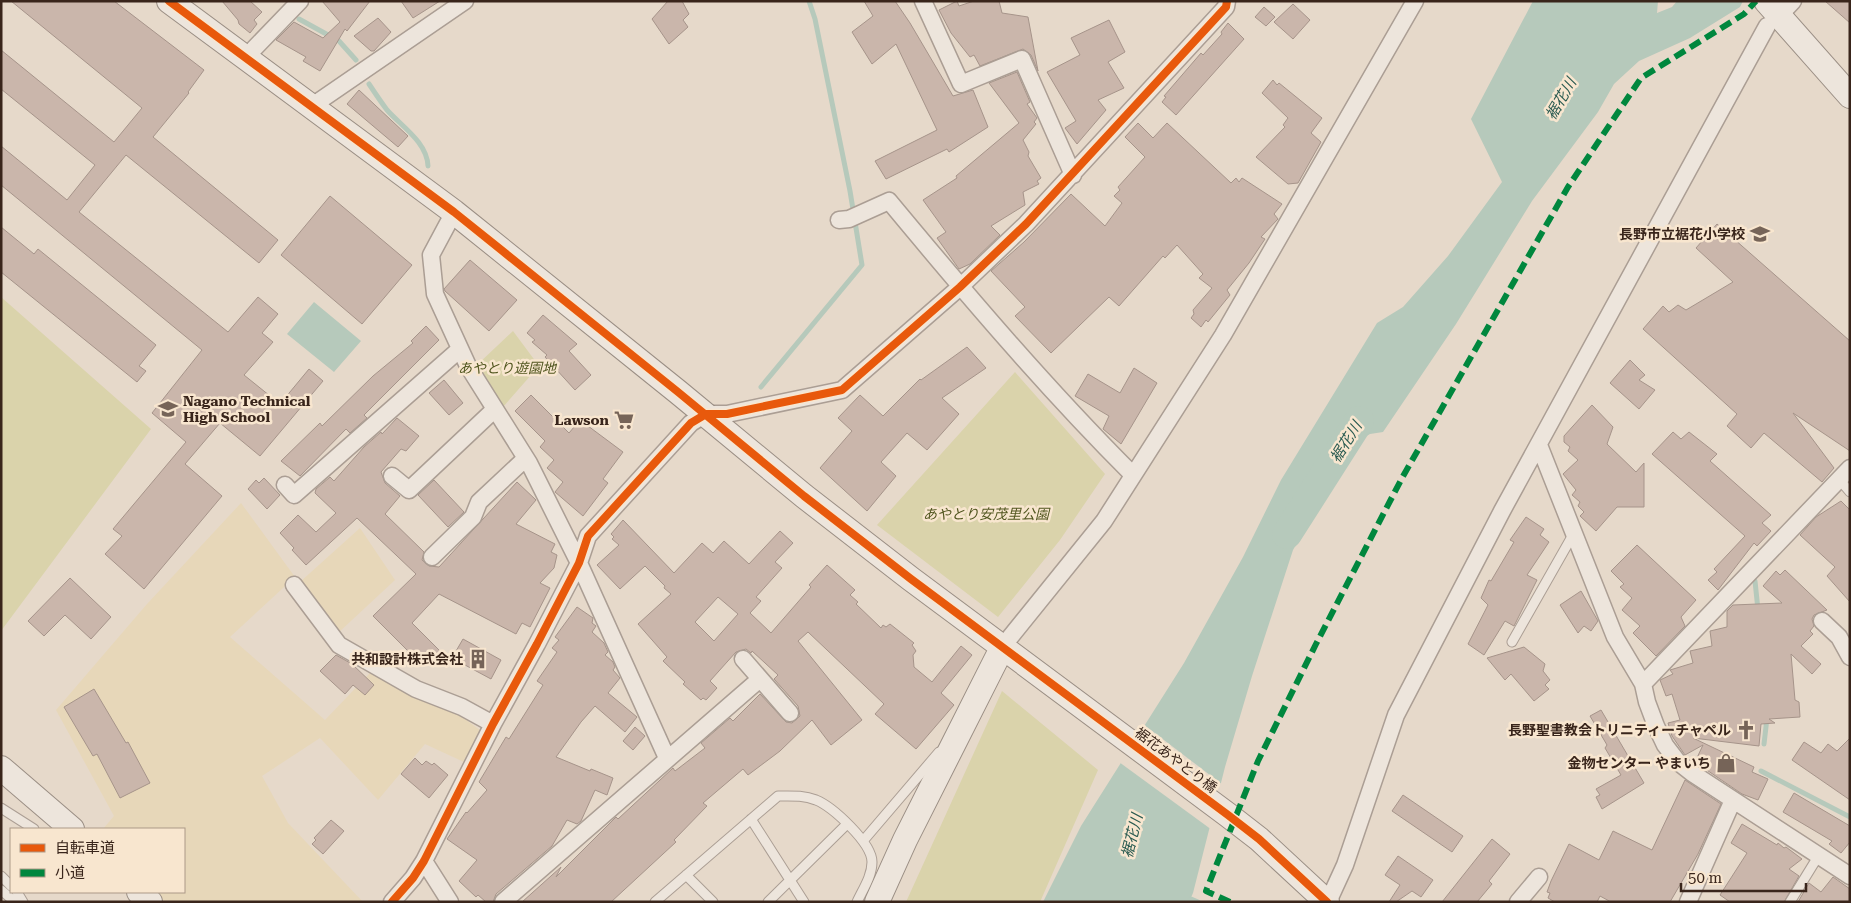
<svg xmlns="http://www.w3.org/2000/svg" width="1851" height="903" font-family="'Roboto Serif','Noto Sans JP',serif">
<rect width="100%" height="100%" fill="#e6d9ca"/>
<path fill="#e7d7b9" d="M241,503L295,577L230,637L325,720L370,673L453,710L485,734L466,763L425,744L378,800L320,738L262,776L288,823L363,902H165L154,892H184V829H103L114,816L56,710L147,604Z
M360,528L395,580L337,634L300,582Z"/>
<path fill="#dad3ab" d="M1,297L151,429L1,631Z
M513,331L539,366L503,407L478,364Z
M1015,372L1105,474L1060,540L998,617L877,525Z
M1002,691L1098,770L1040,902H906Z"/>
<path fill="#b6c9bb" d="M1533,1H1658L1657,13L1672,7L1677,1H1743L1740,7L1690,38L1639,61L1614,84L1598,112L1532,201L1456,324L1383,432L1370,434L1340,451L1309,499L1313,516L1293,550L1252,676L1225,767L1193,893L1189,902H1043L1081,826L1184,663L1243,557L1281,480L1377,323L1403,307L1448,256L1502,182L1471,119Z
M314,302L361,341L334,372L287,334Z"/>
<path fill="#e6d9ca" d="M1143,724L1223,785L1212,830L1119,762Z"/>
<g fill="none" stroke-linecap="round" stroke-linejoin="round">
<path stroke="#b6c9bb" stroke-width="5" d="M299,19L339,41L356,60
M369,84C375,93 381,102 387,110C401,126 427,142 428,166
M761,387L862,265L850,191L815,19L809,1
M1755,581L1758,610
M1764,744L1767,718
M1761,771L1850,817
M1191,899L1198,902"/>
<path stroke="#b6c9bb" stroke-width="30" d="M1287,534L1359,421"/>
</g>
<path fill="#cab6ab" stroke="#a6948a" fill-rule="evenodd" d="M11,1H114L204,70L188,92L189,93L153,137L278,240L259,263L126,155L79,212L228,332L258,297L278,314L262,333L273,342L244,375L280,404L309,369L323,381L260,456L220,423L185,464L222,496L144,589L105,554L122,536L113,529L186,442L152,413L202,350L1,185V146L67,200L95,165L1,89V50L114,142L142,108Z
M222,1H250L262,12L254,20L257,24L250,33L239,24L238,20Z
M322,1H370L347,31L345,29L320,71L303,61L306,57L276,40L294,22L323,38L340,22Z
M401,1H440L413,18Z
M668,1H682L689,14L683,20L688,27L669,44L652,19Z
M864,1H895L910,23L953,96L973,90L988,127L949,152L947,149L886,179L875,161L937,130L896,44L872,64L852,32L873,16Z
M957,1L959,6L974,1H999L1002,13L1028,17L1038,71L1031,55L1023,49L980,66L974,55L970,57L951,33L939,10Z
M1825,1H1850V23Z
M1293,4L1310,20L1293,39L1274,22Z
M1264,7L1275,17L1266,26L1255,17Z
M378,18L391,32L374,51H371L354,36Z
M1109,20L1125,52L1108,62L1124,88L1098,100L1106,110L1077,144L1065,128L1076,121L1047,72L1080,55L1071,38Z
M1228,23L1244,39L1176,115L1162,102L1166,97L1164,96L1201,53L1203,55L1222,34L1221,32Z
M1017,72L1030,102L1027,104L1037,118L1034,122L1036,124L1023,140L1029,152L1028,156L1041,178L1037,181L1039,184L1023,192L1025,205L991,226L1000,235L970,264L959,269L937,238L946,232L923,200L957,178L956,176L1019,123L989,83Z
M1273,80L1277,85L1279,83L1322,118L1311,133L1321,142L1298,183L1288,184L1256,157L1285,127L1283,125L1288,118L1262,93Z
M359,90L408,136L398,147L347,104Z
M1138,123L1153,138L1167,123L1231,183L1236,178L1239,182L1242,178L1282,204L1274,214L1278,219L1261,237L1265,239L1249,263L1227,290L1230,295L1208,322L1206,320L1201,327L1191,318L1194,314L1193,310L1212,288L1199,278L1203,274L1177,245L1165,258L1163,256L1119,306L1109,297L1051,353L1015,316L1025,307L991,271L1024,242L1071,194L1105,226L1122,203L1114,196L1120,190L1118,187L1145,157L1125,137Z
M330,196L412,265L362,324L281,255Z
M1717,224L1850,341V451L1793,413L1834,468L1822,482L1764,433L1751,448L1727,426L1737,414L1643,329L1663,306L1669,312L1678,305L1686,310L1733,282L1696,248Z
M1,227L34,254L38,249L156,345L139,366L146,371L137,382L1,272Z
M470,260L517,300L489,331L445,291L444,289Z
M543,315L577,344L569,351L591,375L575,390L545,357L547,355L532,342L535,340L527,333Z
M426,326L439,340L364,415L367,418L350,433L346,429L300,476L281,461L320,423L322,426L373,376L413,343L411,341Z
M967,347L986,368L942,398L959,414L927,450L907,433L881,462L896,476L867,511L820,468L852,431L838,418L860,395L883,416L920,379L921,380Z
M1630,360L1645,375L1639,380L1655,390L1639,409L1610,383Z
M1134,368L1157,383L1121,444L1103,429L1109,416L1075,396L1088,374L1120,393Z
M444,380L463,403L449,415L429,393Z
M531,395L569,433L580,420L623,452L603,479L608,483L583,516L555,492L563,482L547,468L554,460L540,447L545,441L515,411Z
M1592,405L1613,427L1607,444L1636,472L1644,463V507H1617L1596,531L1580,516L1584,512L1578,506L1580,502L1572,495L1576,490L1563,474L1578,460L1568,451L1570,447L1564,442V436Z
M397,418L419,436L406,451L401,449L381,472L385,483L400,496L385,514L424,552L422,560L429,566L439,567L517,482L536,500L516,524L555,544L551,552L557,555L554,568L540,583L550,588L530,627L522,623L516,634L439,594L412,623L440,651L431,660L424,653L417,660L373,616L416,574L357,518L306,565L292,550L294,548L280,533L298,515L316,532L336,513L315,493L316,489L330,477L334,481L364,447L381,432L382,434Z
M1673,432L1681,439L1689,432L1717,454L1710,461L1771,515L1762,523L1771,531L1757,546L1754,543L1718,590L1708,580L1717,572L1714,569L1745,536L1652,454Z
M264,478L280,495L267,509L248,489L256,480L259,483Z
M434,480L464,512L448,527L418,495Z
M1841,501L1850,510V602L1827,576L1835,567L1800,535L1816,517Z
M1526,517L1544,529L1540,535L1549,542L1527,575L1537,580L1514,626L1505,621L1484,655L1468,644L1488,605L1481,598L1489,580L1491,581L1514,542L1510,540Z
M623,520L674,573L702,543L713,553L724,541L749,564L780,531L793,543L775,562L782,568L756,597L761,601L750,613L771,633L811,587L809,585L827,565L855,590L850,595L858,602L856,604L881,628L883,625L886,627L890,624L914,643L912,645L916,651L913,655L914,667L932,682L961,646L972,655L941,693L954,705L916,749L875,714L884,704L808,632L798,641L862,720L831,745L812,720L780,751L748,775L743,769L703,803L707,806L674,840L676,842L611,902H522L561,867L556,877L616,817L618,819L673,768L675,771L705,748L701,743L730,718L733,721L760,694L786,722L792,723L800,716L798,706L774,679L778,675L752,651L751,653L746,649L736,652L710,681L717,688L706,700L703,698L701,700L683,684L685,682L663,661L667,657L638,624L671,594L664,588L665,586L645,566L620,589L597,565L619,545L612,539L614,537L611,534ZM718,597L738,614L714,641L695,622Z
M1637,545L1696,600L1681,617L1685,626L1656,656L1633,633L1640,626L1622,610L1632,598L1620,587L1624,584L1611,571Z
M1785,570L1827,610L1814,615L1812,619L1814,626L1810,631L1813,634L1801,646L1821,664L1812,674L1791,654L1795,700L1799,702L1800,717L1769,719L1775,723L1761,724L1759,746L1693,738L1754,767L1752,772L1768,779L1758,800L1742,794L1695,762L1703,745L1685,755L1672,736L1668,723L1680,720L1672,694L1666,696L1660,680L1673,674L1670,670L1693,663L1690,651L1712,646L1710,631L1727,627V611L1733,605L1782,603L1763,586L1776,571L1780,575Z
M70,578L111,617L91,639L65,615L44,636L28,621Z
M1581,591L1598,621L1591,631L1584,626L1578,633L1560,605Z
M577,607L593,618L592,623L596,626L592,632L604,643L608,652L605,655L613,662L615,667L613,670L620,678L608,693L637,717L625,732L595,706L581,722L556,757L590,771L591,769L613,778L607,795L595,790L581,821L577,824L567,820L552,846L496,894L493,902H486L478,895L476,897L459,881L477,860L447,839L466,812L467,813L487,790L479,782L506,737L509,739L543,685L537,681L557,652L552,648L559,640L555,637Z
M463,639L501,660L491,679L452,658Z
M1524,647L1545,664L1543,671L1550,680L1545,685L1549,689L1534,701L1511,674L1505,680L1487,658Z
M336,655L352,664L374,685L365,695L353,685L345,694L320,671Z
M94,689L126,743L128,742L150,783L120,798L97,754L93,756L64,707Z
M1601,710L1644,783L1602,809L1596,797L1600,795L1596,789L1621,775L1605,748L1607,745L1590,716Z
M635,727L645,736L633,750L623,741Z
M1850,738V800L1792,760L1804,742L1821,753L1828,744L1837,751Z
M415,758L422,765L426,761L432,765L434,763L448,775L429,798L401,774Z
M1685,780L1721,804L1698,854L1670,902H1611L1600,896L1597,902H1555L1548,898L1550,893L1547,892L1551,881L1569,844L1599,860L1613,831L1652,850Z
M1794,793L1850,826V842L1841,853L1829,844L1832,841L1783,812Z
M1403,795L1463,836L1452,852L1392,811Z
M331,820L344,831L323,854L312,844L316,840L314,838Z
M1742,824L1777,845L1778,843L1784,848L1786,847L1802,859L1789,869L1799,876L1784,902H1730L1720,895L1747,853L1731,843Z
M1492,839L1510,854L1489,881L1492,884L1477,902H1442Z
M1398,856L1433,880L1421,897L1412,891L1396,902H1389L1400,885L1385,875Z
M1833,877L1850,889V902H1798L1809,883L1821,892Z"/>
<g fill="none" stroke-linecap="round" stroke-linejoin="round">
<defs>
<path id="lane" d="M1839,479L1850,492
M1512,642L1574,533
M1,808L34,829
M751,819L804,902
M863,841L939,752
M686,875L713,902
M1,876L11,886
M1,890L15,902
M17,892L23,902
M655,902L778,796C791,796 803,795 816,800C833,807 872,843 872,862C872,876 863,889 857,902
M768,902L847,824
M1790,902L1819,855"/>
<path id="street" d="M923,1L961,84L1022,59L1073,175
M1779,16L1793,1
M245,58L300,1
M312,106L465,1
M454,212L431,255L435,294L468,366L529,463L579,563L667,758
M839,220L849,219L889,201C967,295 1046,388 1132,474
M1539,445L1615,637L1643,684L1647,702L1656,726L1665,745L1678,762L1692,773L1850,876
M392,476L409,490L495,409
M285,485L294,495L460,349
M432,557L473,517L479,502L526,458
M294,585L339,645L416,689L462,707L493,724
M1822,621L1839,637L1850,657
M1003,646L1104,521L1223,335L1415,1
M743,659L790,713
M1643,684L1850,468
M424,861L450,902
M392,902L413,878L424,861L493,724L537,644L579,563L588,536L691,423L706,414H727L842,390L960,287L1026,224L1226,7L1227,1
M503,902L760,679
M1328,902L1345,865L1396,715L1502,511L1767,26
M1518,902L1539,877
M1688,902L1733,800"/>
<path id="secondary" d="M169,1L454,212L678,392L804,496L911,579L1228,815L1259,839L1327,902
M1766,1L1850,96
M1,768L72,829
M139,892L150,902
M877,902L905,840L1003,646"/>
</defs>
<use href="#lane" stroke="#ab9e94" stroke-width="11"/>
<use href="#street" stroke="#ab9e94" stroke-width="19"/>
<use href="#secondary" stroke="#9a8e84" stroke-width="26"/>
<use href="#lane" stroke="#ede5dc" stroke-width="9"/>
<use href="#street" stroke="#ede5dc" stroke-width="16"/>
<use href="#secondary" stroke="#ede5dc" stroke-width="24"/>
<path stroke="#00873e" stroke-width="6" stroke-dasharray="12 6" stroke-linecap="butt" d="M1230,902L1206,891L1258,761L1316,644L1402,478L1568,187L1641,78L1744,14L1756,1"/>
<defs>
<path id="cycleway" d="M169,1L454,212L678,392L804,496L911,579L1228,815L1259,839L1327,902
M392,902L413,878L424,861L493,724L537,644L579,563L588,536L691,423L706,414H727L842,390L960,287L1026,224L1226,7L1227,1"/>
</defs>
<use href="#cycleway" stroke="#f8e6cf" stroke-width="11"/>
<use href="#cycleway" stroke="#e8590c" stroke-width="8"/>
</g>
<defs>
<symbol id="school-bare" viewBox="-9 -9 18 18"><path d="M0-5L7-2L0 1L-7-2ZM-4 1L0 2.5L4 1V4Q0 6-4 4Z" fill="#766458" stroke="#f8e6cf" stroke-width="2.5" paint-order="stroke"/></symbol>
<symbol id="supermarket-bare" viewBox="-9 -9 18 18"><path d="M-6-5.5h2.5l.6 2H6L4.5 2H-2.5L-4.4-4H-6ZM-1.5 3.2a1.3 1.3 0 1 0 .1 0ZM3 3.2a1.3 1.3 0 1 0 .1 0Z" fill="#766458" stroke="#f8e6cf" stroke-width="2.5" paint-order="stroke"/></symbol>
<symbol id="building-bare" viewBox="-9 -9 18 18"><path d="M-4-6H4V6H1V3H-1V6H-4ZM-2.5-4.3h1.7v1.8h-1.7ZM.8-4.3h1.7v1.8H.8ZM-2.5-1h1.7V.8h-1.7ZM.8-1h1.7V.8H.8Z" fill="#766458" stroke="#f8e6cf" stroke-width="2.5" paint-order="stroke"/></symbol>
<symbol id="church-bare" viewBox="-9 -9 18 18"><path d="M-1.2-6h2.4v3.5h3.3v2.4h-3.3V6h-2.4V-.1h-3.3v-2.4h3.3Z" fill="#766458" stroke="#f8e6cf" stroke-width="2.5" paint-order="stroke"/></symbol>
<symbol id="shop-bare" viewBox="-9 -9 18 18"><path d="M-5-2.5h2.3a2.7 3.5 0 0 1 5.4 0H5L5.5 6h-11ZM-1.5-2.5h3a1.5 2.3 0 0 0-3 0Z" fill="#766458" stroke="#f8e6cf" stroke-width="2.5" paint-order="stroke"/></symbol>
</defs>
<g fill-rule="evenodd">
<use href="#school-bare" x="1746" y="220" width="28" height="28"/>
<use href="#school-bare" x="154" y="395" width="28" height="28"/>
<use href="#supermarket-bare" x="610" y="406" width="28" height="28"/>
<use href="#building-bare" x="464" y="645" width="28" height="28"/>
<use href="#church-bare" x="1732" y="716" width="28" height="28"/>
<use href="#shop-bare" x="1712" y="749" width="28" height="28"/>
</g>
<g text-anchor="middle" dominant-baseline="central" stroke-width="5" stroke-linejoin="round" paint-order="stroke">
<g font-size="14" font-weight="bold" fill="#39251b" stroke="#f8e6cf" text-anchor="end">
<text x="1745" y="234">長野市立裾花小学校</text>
<text x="183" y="401" text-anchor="start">Nagano Technical<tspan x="183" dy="16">High School</tspan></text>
<text x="609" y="420">Lawson</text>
<text x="463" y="659">共和設計株式会社</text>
<text x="1731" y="730">長野聖書教会トリニティーチャペル</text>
<text x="1711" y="763">金物センター やまいち</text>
</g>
<g font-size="14" font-style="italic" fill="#525720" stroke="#f8e6cf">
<text x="507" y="368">あやとり遊園地</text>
<text x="986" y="514">あやとり安茂里公園</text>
</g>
<g font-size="14" fill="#39251b" stroke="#f8e6cf">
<text transform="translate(1176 760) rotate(37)">裾花あやとり橋</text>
</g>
<g font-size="15" font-style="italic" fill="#295a50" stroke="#f8e6cf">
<text transform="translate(1561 99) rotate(-60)">裾花川</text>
<text transform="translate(1346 442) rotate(-58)">裾花川</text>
<text transform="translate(1132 836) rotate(-76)">裾花川</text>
</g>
</g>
<rect width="1851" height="903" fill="none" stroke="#39251b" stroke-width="5"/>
<rect x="10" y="828" width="175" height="65" fill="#f8e6cf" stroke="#ac9987"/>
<rect x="20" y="844" width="25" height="8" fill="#e8590c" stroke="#ac9987"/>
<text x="55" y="853" font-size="15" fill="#39251b">自転車道</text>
<rect x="20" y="869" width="25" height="8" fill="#00873e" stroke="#ac9987"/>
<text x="55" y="878" font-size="15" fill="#39251b">小道</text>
<path d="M1681 883v8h125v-8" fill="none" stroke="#39251b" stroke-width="2.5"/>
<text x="1688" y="883" font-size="15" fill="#39251b" stroke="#f8e6cf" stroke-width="4" paint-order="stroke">50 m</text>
</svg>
